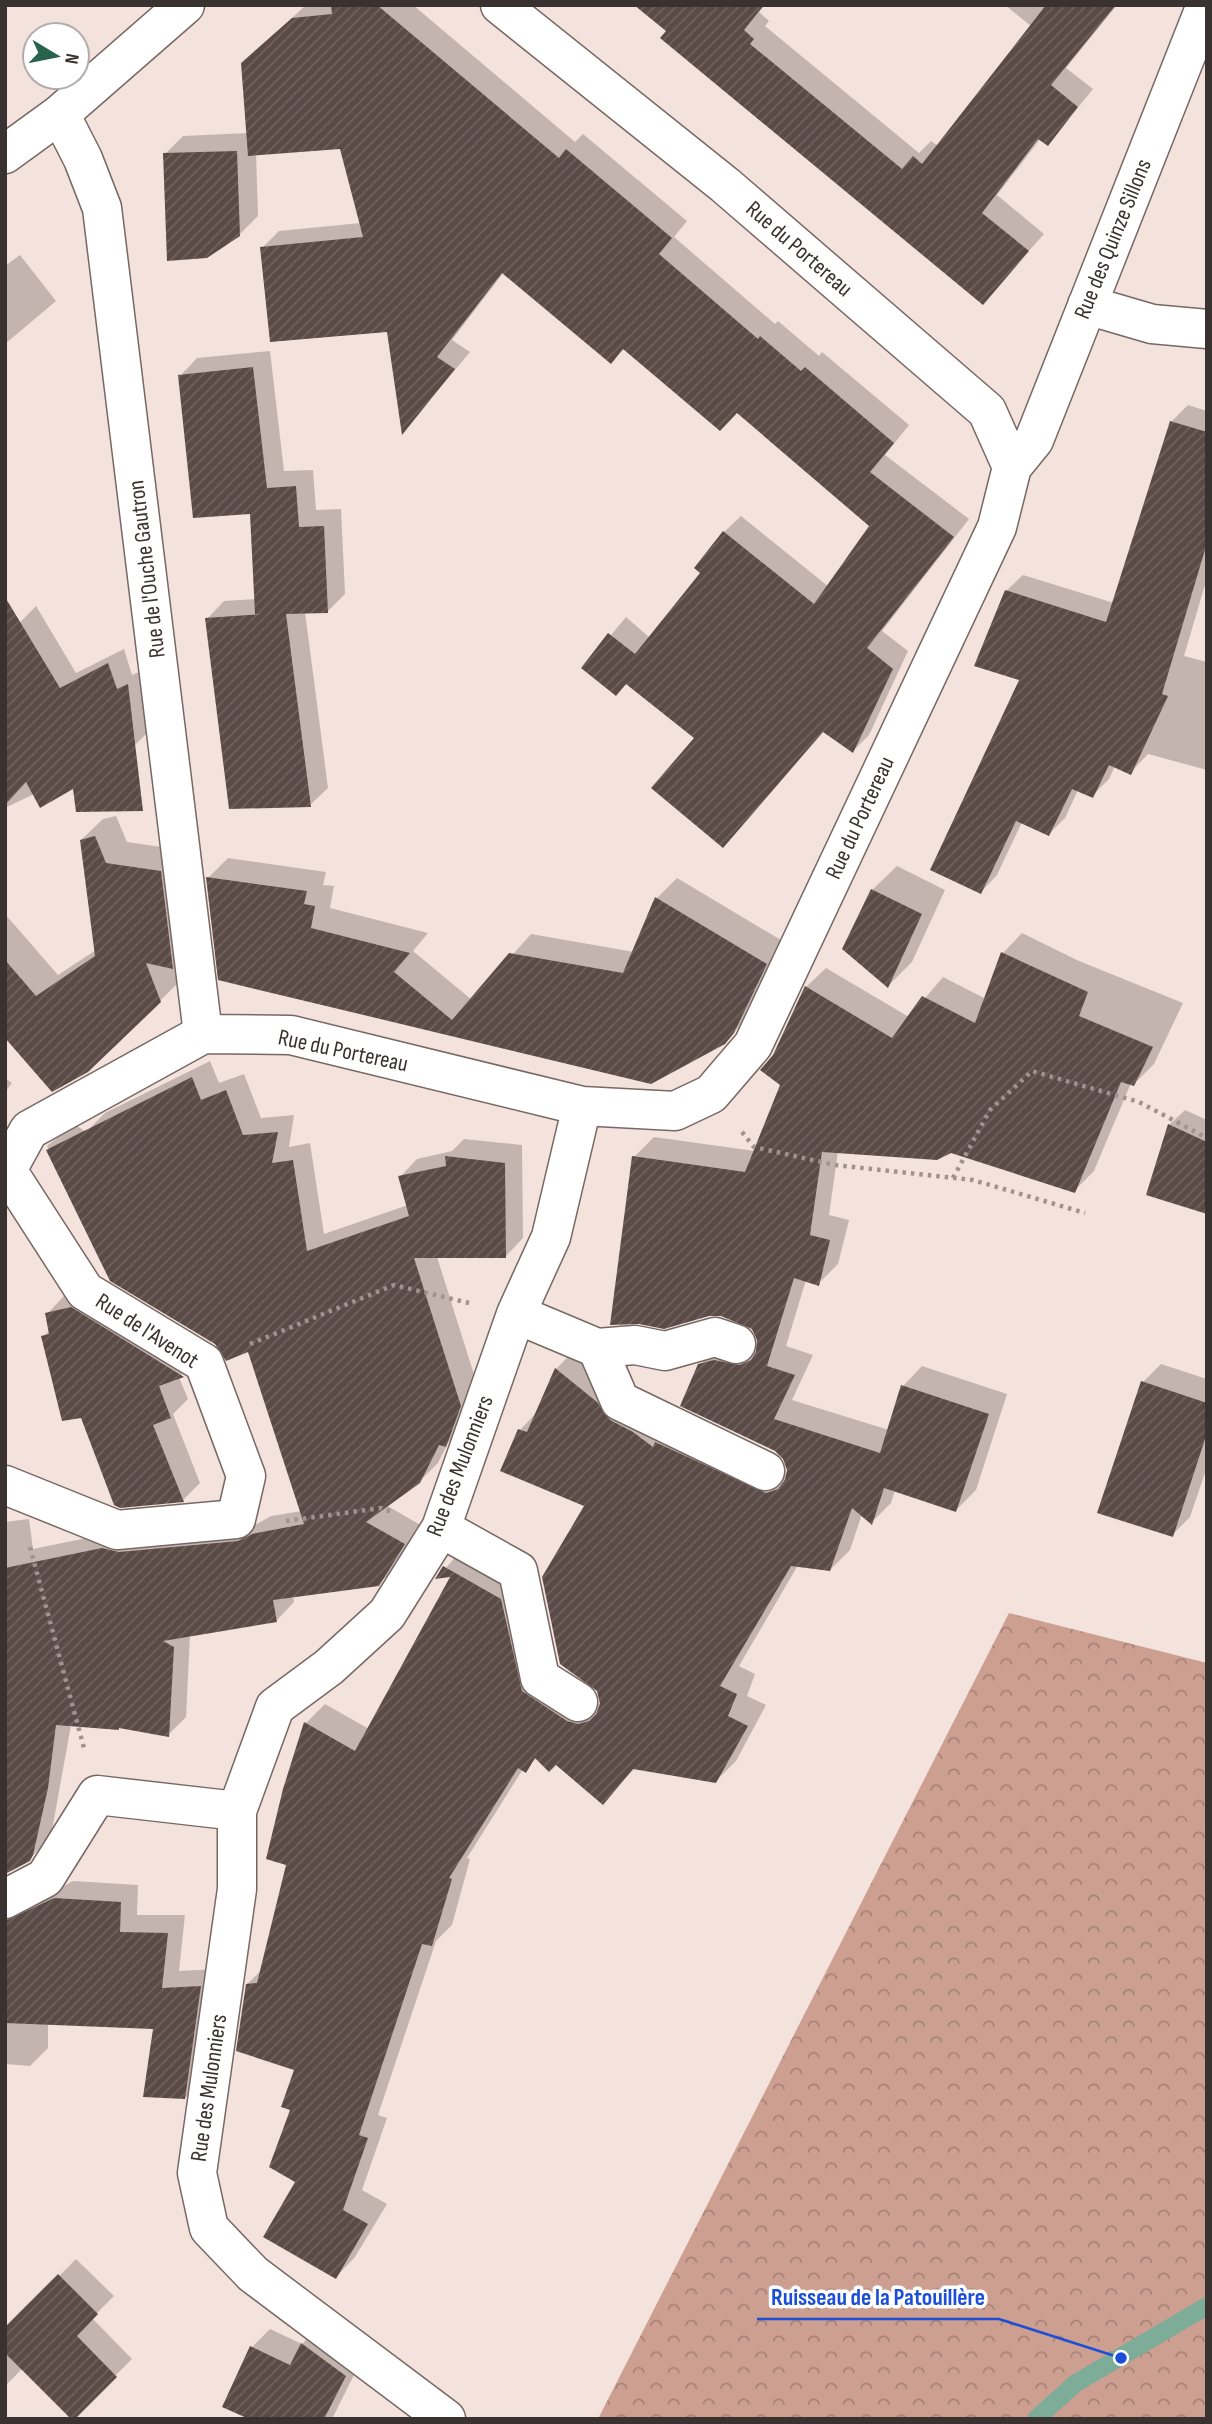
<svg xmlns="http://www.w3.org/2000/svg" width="1212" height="2424" font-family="'Sofia Sans Condensed',sans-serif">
<defs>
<pattern id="forest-crowns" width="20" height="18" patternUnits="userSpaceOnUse" patternTransform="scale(1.75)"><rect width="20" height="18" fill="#cd9f91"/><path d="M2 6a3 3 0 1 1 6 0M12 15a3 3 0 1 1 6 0" fill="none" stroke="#a78277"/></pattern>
<pattern id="building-hatch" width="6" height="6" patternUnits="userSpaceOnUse" patternTransform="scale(1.75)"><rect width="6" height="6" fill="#5a4b46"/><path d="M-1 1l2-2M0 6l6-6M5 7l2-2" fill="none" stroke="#6f635f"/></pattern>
</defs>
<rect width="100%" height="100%" fill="#f4e2dd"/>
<path fill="url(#forest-crowns)" d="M1009,1613L1207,1663V2419H598Z"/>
<path fill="#0003" d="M306,5H413L575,142L583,134L687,221L674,237L775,324L778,321L819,356L822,352L909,425L885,455L969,519L882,631L908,651L869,735L853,751L824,730L723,846L697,737L627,683L616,694L584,668L626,617L650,638L703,573L724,532L741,516L829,587L872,525L738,411L625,348L611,361L504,272L452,340L470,352L403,432L389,330L262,248L279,231L361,223L341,148L256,153L258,216L239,235L165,154L183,136L248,133L260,47Z
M637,5H765L759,12L769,21L765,26L919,153L931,141L938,146L1031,26L1005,5H1117L1066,68L1093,89L1048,144L1041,138L997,195L1044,234L983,302Z
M20,255L56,301L5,344V266Z
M270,351L284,471L313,470L316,510L341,509L345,594L328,611L305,612L328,788L310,805L207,619L224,601L256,599L251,512L180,376L197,358Z
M1188,405L1207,411V578L1184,656L1207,662V770L1148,754L1130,773L1115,766L1109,779L1092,796L1078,790L1065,818L1049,834L1022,822L997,875L981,892L1021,679L1006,591L1023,575L1114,603L1171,422Z
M36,606L76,673L124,649L132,675L144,670L151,729L135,745L5,808V638Z
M116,816L127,842L182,850V979L160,1001L5,1034V914L58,975L96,950L81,840L103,819Z
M228,858L326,872L323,885L334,886L330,908L428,933L413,951L472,1000L531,934L634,952L657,898L677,878L786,943L745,1021L724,1042L651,1083L220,979L208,878Z
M897,866L945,890L912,962L888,986L872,890Z
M1022,933L1079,961L1183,1003L1154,1064L1134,1084L1131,1083L1094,1171L1074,1191L951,1151H838L829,1215L849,1220L838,1264L818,1284L806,1280L786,1346L813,1355L792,1400L889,1430L903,1386L922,1366L1007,1394L976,1490L956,1510L895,1490L891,1503L871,1523L862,1514L850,1550L830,1570L798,1565L739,1666L755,1674L747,1696L766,1705L736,1761L716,1781L636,1767L603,1802L556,1763L537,1758L523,1769L467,1858L470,1859L452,1925L436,1941L378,2115L387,2118L362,2190L387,2204L355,2257L336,2277L298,2182L292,2109L296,2069L247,1984L263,1969L288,1864L306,1723L325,1704L369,1729L453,1575L438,1577L464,1547L521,1579L542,1671L586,1701L601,1704L586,1505L520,1430L538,1411L556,1369L575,1350L616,1383L776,1472L788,1474V1469L784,1457L700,1365L720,1345L735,1341L759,1346V1340L634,1157L654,1137L755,1151L782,1084L774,1056L806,987L826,968L909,1017L943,977L986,999L1003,953Z
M210,1061L219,1083L244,1074L261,1118L294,1115L289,1147L310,1143L324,1234L408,1205L400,1177L417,1159L452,1151L464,1139L522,1145L523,1238L506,1256L437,1257L478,1387L463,1428L448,1443L438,1463L419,1482L386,1505L422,1526L396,1566L378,1585L293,1595L294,1602L277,1620L190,1635L186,1717L168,1735L120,1726L71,1725L51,1836L29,1860L5,1872V1522L29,1519L33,1549L121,1531L138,1535L257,1524L271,1516L302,1511L249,1350L217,1343L112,1279L47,1146L74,1124L86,1132L105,1113Z
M5,1078L12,1083L5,1092Z
M1185,1110L1207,1120V1212L1169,1125Z
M90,1291L200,1358L179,1377L188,1399L173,1414L200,1483L183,1500L82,1416L43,1337L50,1330L47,1314L64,1296Z
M1161,1364L1207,1379V1467L1190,1517L1172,1535L1143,1382Z
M73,1881L138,1885L137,1915H185L179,1971L218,1969L203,2080L185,2098L155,2028L48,2023V2048L30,2066L5,2064V1893L35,1901Z
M76,2259L114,2296L92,2318L132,2359L73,2418L23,2368L5,2386V2331Z
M320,2326L363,2357L332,2419H253L252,2347L270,2329L302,2344Z"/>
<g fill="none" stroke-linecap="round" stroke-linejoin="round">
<path stroke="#7dad98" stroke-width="18" d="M1036,2419L1076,2383L1207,2306"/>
</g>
<path fill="url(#building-hatch)" d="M331,5H377L559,158L566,149L672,238L659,254L758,339L760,336L801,371L805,367L894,443L870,472L954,537L867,648L893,669L853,753L823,732L723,848L651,788L694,738L626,684L616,696L581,668L608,633L635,654L700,573L694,568L723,531L814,604L869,526L737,413L720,431L623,349L611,364L502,273L437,357L455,369L402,435L387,332L270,342L260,247L363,237L340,149L248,156L241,63L292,18L332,14Z
M634,5H764L744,30L754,39L750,44L902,169L913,156L922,164L1046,5H1116L1051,85L1078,107L1048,146L1038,139L982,213L1029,251L983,305L660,38L666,31Z
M237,151L240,236L207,258L167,261L163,153Z
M253,367L267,488L296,486L299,527L324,526L328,613L286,614L311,807L229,809L205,618L263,614H255L250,514L193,518L178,375Z
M1170,421L1207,432V543L1162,694L1168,696L1131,775L1109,765L1093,798L1072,789L1049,836L1016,821L981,894L930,870L1019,680L974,666L1005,590L1106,622Z
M5,597L60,688L108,663L117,689L128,684L143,811L76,812L73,789L40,808L26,782L5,805Z
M95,836L106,863L161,871L173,969L146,963L161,1002L88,1072L52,1092L5,1038V960L36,996L95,956L80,840Z
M206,877L307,891L304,904L315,906L311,928L410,953L394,972L452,1020L509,953L623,973L655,897L767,964L734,1033L725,1044L651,1084L218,980Z
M871,889L922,914L888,988L842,949Z
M1001,952L1088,992L1079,1016L1153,1047L1134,1086L1121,1082L1075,1193L951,1153L937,1160L822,1152L810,1235L830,1240L819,1286L794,1278L767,1366L795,1375L774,1419L880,1453L901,1385L989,1414L956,1512L884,1488L872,1525L852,1508L830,1571L791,1566L720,1686L737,1694L728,1716L748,1726L716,1783L633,1769L603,1805L556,1765L549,1772L535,1758L526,1773L518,1768L449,1878L452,1879L432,1946L422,1944L359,2135L368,2138L343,2210L368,2224L336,2279L263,2237L295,2182L269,2167L290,2110L281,2107L294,2070L236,2051L246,1984L257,1983L286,1865L266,1859L283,1789L304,1722L355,1751L450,1577L435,1579L443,1566L501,1599L522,1691L567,1721L578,1724L589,1721L596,1714L600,1704L597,1691L560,1664L542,1577L584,1506L500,1471L518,1429L527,1432L555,1368L597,1402L610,1420L633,1432L653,1447L655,1442L766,1493L778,1489L785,1480L787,1470L783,1459L775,1451L680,1406L698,1364L714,1360L740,1365L751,1360L756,1352L757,1340L752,1329L721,1316H709L664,1329L639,1324L610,1325L632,1156L745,1172L780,1085L760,1070L773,1055L805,986L892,1038L922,996L975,1023Z
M192,1077L201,1100L226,1090L243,1135L278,1132L272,1163L293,1160L307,1251L409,1216L398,1176L446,1166L445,1156L505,1163L506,1258H414L461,1406L446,1447L439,1445L420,1483L366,1522L405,1544L379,1586L273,1600L277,1622L163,1641L174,1647L169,1737L119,1728V1730L56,1725L48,1788L33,1855L30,1861L5,1874V1568L102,1548L119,1552L238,1541L252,1534L304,1524L248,1352L226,1361L215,1344L110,1281L46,1150Z
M1168,1124L1207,1142V1214L1146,1195Z
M71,1307L184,1377L159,1386L171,1418L153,1425L184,1502L120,1508L114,1505L81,1418L62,1421L41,1336L49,1334L45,1313Z
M1141,1381L1207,1403V1433L1173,1537L1097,1513Z
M54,1898L121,1902L120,1932L168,1933L162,1988L201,1986L185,2099L143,2097L153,2029L5,2023V1921Z
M58,2274L98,2314L77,2336L117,2377L75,2419H71L5,2353V2327Z
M301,2343L346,2376L324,2419H249L222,2407L250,2346L290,2365Z"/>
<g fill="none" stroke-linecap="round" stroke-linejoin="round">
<defs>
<path id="minor" d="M60,114L83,159L102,208L203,1034
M5,154L60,114L185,5
M1087,305L1152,324L1207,329
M1012,467L1034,440L1206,5
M516,1314L597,1348L620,1401L765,1471
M597,1348L635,1345L665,1351L715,1337L736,1344
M5,1485L117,1530L236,1519L246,1476L204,1363L85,1291L7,1170L29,1130L203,1034L291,1035L582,1106L675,1111L711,1094L753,1045L997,527L1012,467L987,411L725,185L500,5
M441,1528L518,1571L540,1678L578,1702
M5,1899L45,1878L97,1795L237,1811
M446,2419L253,2274L209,2228L197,2173L237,1889V1811L275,1707L329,1667L387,1614L441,1528L516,1314L551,1237L582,1106"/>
</defs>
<use href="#minor" stroke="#776863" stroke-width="41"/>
<path stroke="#9f928f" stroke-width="4.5" stroke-dasharray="3.5 5" stroke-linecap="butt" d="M742,1132L754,1147L835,1165L973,1180L1085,1213
M953,1178L990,1110L1032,1071L1139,1102L1207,1138
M250,1344L394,1285L469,1303
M286,1521L381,1508L394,1513
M30,1547L84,1748"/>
<use href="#minor" stroke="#fff" stroke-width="38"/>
</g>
<g text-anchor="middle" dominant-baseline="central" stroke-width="7" stroke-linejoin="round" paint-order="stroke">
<g font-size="23" fill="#393230" stroke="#fff">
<text transform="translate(1113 239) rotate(-68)">Rue des Quinze Sillons</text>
<text transform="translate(799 249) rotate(41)">Rue du Portereau</text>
<text transform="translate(147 569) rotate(-97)">Rue de l'Ouche Gautron</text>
<text transform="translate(860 818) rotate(-65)">Rue du Portereau</text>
<text transform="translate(343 1051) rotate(12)">Rue du Portereau</text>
<text transform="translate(147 1331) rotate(33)">Rue de l'Avenot</text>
<text transform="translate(460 1466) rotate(-69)">Rue des Mulonniers</text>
<text transform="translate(209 2088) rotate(-82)">Rue des Mulonniers</text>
</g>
</g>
<path fill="none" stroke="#1d4ed8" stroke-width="2.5" d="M1121 2358L999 2319H757"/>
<circle fill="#1d4ed8" stroke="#fff" stroke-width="2.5" cx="1121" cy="2358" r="7"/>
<g font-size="24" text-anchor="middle" font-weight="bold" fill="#1d4ed8" stroke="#fff" stroke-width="7" stroke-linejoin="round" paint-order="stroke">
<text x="878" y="2305">Ruisseau de la Patouillère</text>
</g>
<rect width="1212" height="2424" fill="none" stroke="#393230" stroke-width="14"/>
<g transform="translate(56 56) rotate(100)"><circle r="33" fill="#ffffff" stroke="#b0adac" stroke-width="2"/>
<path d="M0-5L12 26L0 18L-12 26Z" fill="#28634e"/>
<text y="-10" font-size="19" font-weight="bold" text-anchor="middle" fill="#393230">N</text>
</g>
</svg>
